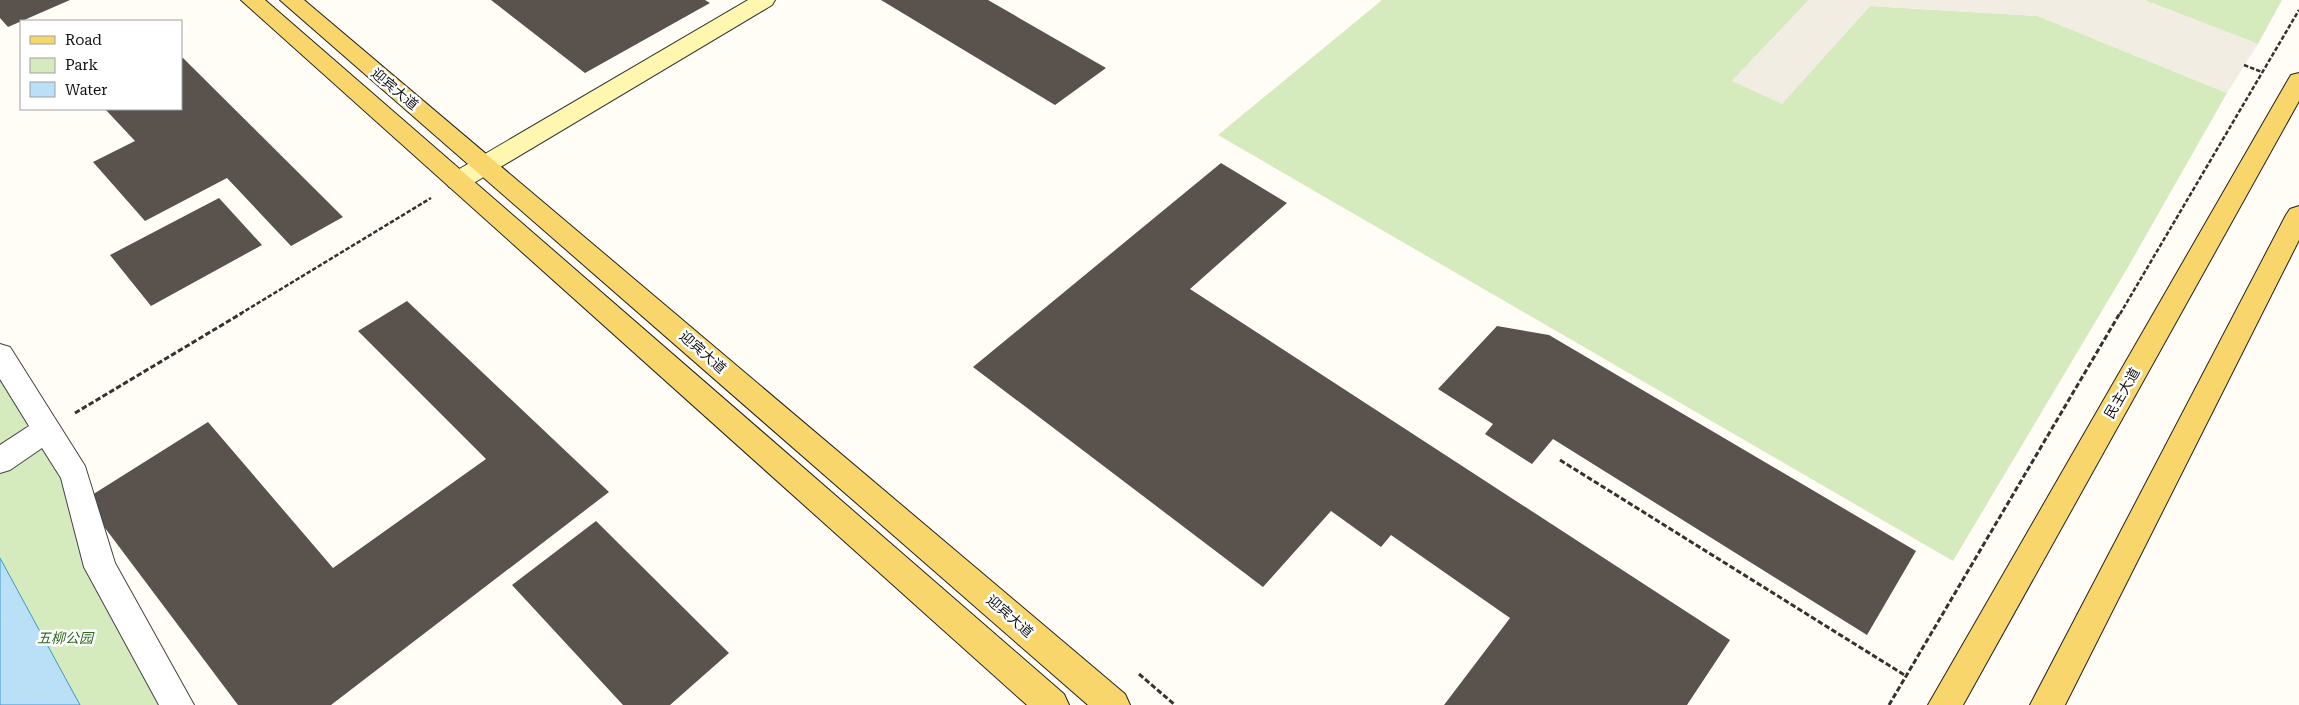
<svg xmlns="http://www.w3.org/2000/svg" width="2299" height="705" font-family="'Roboto Serif','Noto Sans SC',serif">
<rect width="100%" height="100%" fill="#fffdf5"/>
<path fill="#d5ebbd" d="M1382,0H1809L1733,80L1782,103L1870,6L2038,16L2227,93L2128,267L1953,561L1218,135Z
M2144,0H2282L2258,44Z
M0,355L177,705H0Z"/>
<path fill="#f1ede2" d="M1809,0H2144L2258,44L2227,93L2038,16L1870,6L1782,104L1732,81Z"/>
<path fill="#b9e0f7" stroke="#3f96cf" d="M0,558L80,705H0Z"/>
<path fill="#5a524d" d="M0,0H70L8,27L0,18Z
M491,0H705L710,3L585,73Z
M881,0H988L1106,68L1055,105Z
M181,58H183L343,217L291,246L227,178L145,221L93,162L135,141L105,109H181Z
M1221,163L1287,203L1190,289L1730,640L1687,705H1444L1510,618L1391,535L1381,547L1331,511L1263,587L973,367Z
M219,198L262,245L151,306L110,255Z
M407,301L609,492L331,705H238L84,500L208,422L333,568L486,459L358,331Z
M1497,326L1549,335L1916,551L1867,635L1553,439L1532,464L1485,434L1493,424L1438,389Z
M596,521L729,653L670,705H623L512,585Z"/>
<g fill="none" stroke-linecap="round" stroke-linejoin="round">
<defs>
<path id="street" d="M0,344L10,347L85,466L115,563L194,705H159L84,567L61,478L42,448L10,470L0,473V445L29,426L0,379Z"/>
<path id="secondary" d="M748,0H775L772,5L467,187L458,190L449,187L446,181L449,175Z"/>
<path id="primary" d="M241,0H265L1064,694L1069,705H1027Z
M280,0H304L1125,694L1130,705H1088Z
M2299,73V101L1963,705H1928L2288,80L2291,75Z
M2299,206V240L2065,705H2030L2286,215L2290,209Z"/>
</defs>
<use href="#street" stroke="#444" stroke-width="2"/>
<use href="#secondary" stroke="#333" stroke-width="2"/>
<use href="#primary" stroke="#222" stroke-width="2"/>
<path stroke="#333" stroke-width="2.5" stroke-dasharray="4.5 2" stroke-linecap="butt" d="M2244,65L2262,72
M240,314L431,198
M2120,314L2299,10"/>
<path stroke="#333" stroke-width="3" stroke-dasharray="5.5 2.5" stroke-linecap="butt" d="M75,413L242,313
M1560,460L1906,676
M1139,674L1175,705
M1889,705L2120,313"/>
<use href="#street" fill="#fff" fill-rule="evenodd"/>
<use href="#secondary" fill="#fff6b0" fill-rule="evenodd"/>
<use href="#primary" fill="#f9d66b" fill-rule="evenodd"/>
</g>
<g text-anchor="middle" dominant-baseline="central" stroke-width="5" stroke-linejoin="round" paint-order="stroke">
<g font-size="14" fill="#111" stroke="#fff">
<text transform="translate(395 89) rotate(40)">迎宾大道</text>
<text transform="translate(703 352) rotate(41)">迎宾大道</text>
<text transform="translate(2122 393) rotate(-60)">民主大道</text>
<text transform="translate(1010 616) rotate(41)">迎宾大道</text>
</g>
<g font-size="14" font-style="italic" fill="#2f6b1f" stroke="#fff">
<text x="65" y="638">五柳公园</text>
</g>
</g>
<rect x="20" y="20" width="162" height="90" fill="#ffffff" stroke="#a0a0a0"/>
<rect x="30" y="36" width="25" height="8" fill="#f9d66b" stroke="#a0a0a0"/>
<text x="65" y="45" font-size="15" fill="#111111">Road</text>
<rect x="30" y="58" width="25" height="15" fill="#d5ebbd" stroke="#a0a0a0"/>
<text x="65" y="70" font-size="15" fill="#111111">Park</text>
<rect x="30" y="82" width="25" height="15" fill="#b9e0f7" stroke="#a0a0a0"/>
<text x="65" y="95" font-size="15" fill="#111111">Water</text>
</svg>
